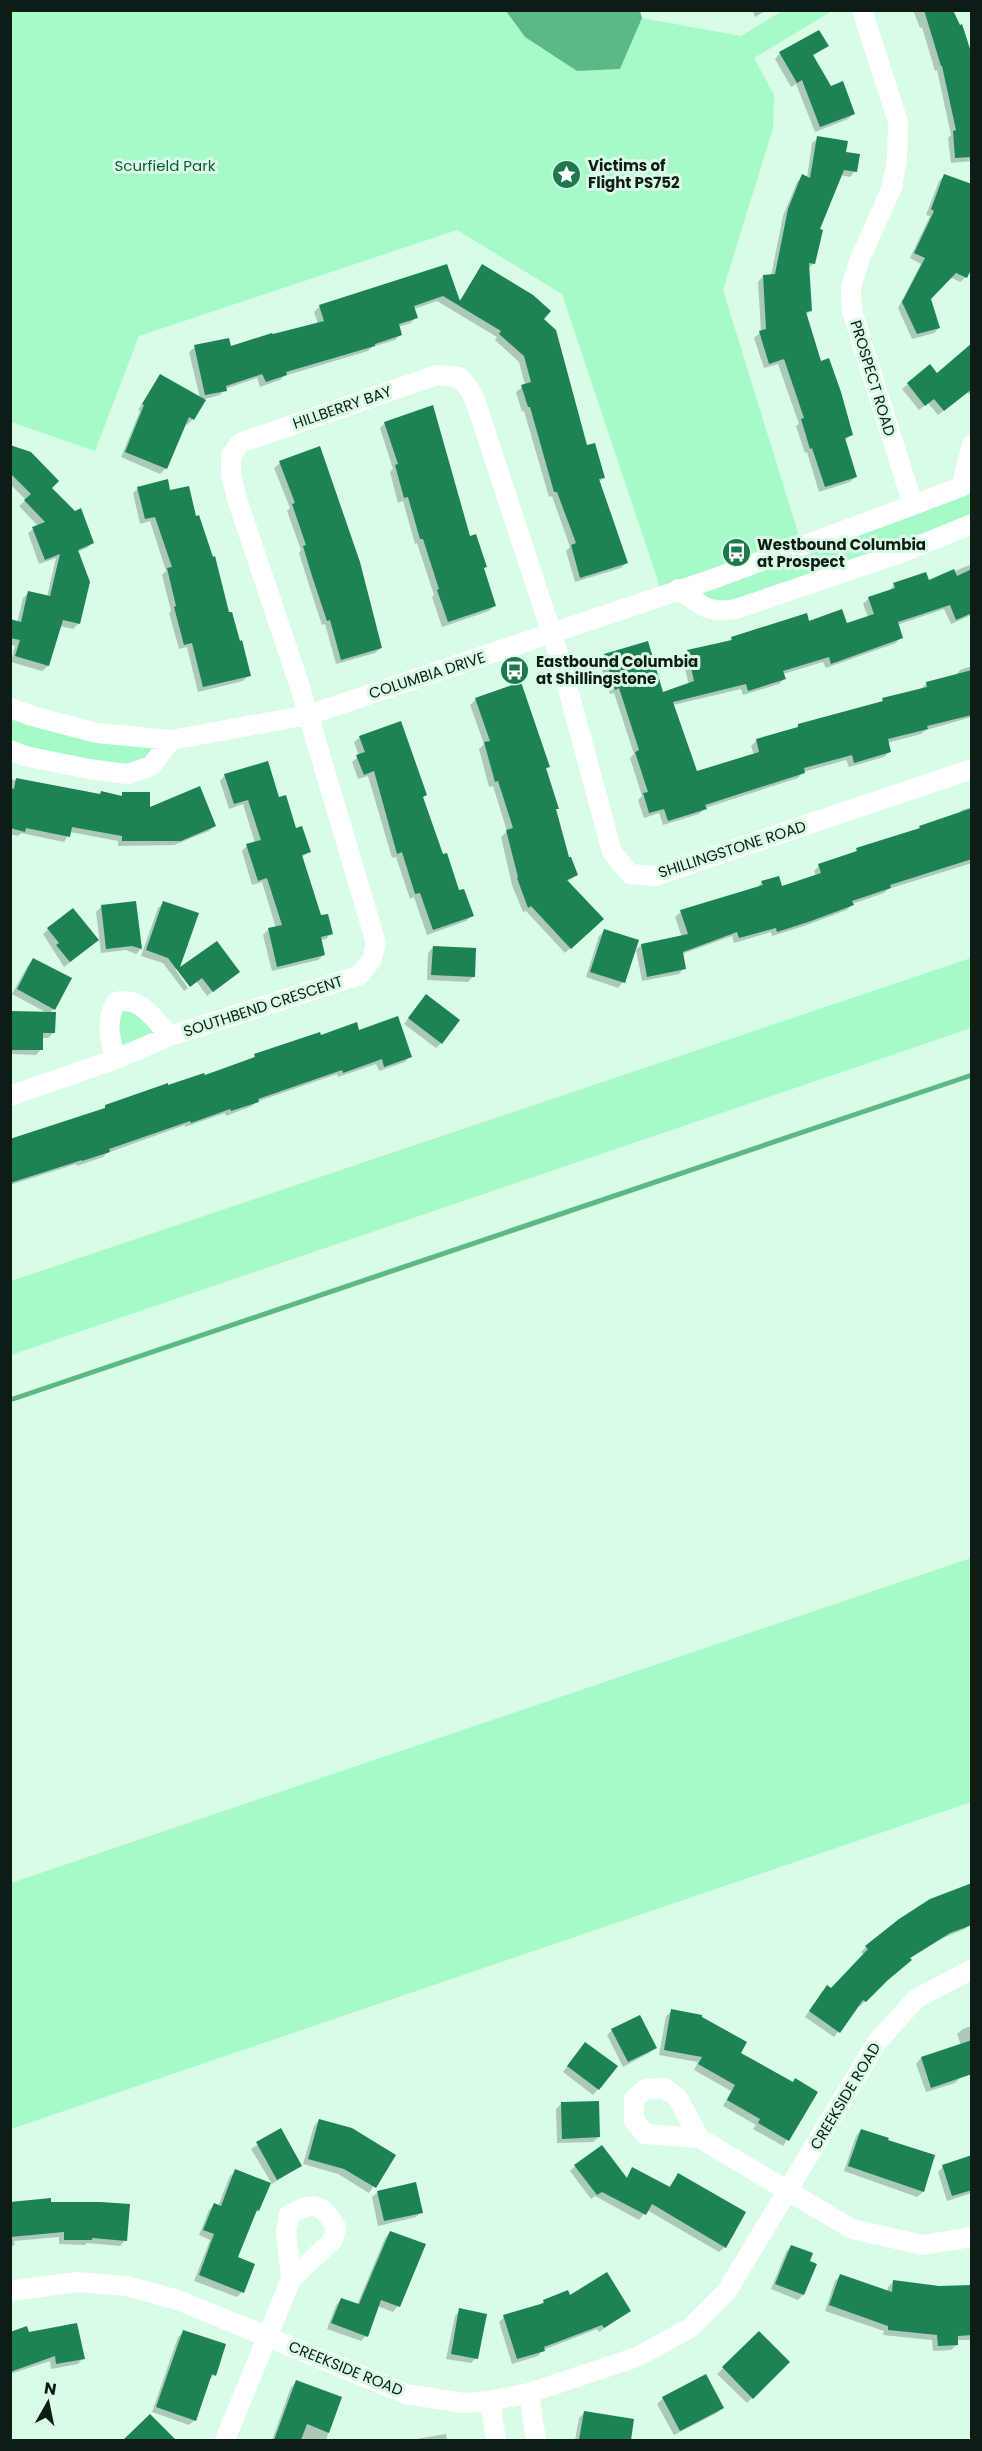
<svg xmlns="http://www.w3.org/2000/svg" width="982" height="2451" font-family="Poppins,sans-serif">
<rect width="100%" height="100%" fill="#d8fce5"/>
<path fill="#a5fac8" d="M11,11H506L525,37L577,71L620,69L642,18L741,36L782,11H832L754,58L774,95L773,128L723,290L803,549L965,489L971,445V523L726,615L695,586L663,596L562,294L457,230L139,336L95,451L11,422Z
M10,708L171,740L128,774L11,750Z
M971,958V1028L11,1355V1281Z
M126,1000L170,1036L116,1059V1002Z
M971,1558V1802L11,2129V1883Z"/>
<path fill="#5cb885" d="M506,11H640L642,18L620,69L577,71L525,37Z"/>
<path fill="#0003" d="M752,10H767L755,17Z
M913,10H952L959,27L972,60V161L951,163L948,138L951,135L937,70L935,71L922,27L920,28Z
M827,46L812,56L831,88L854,113L848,119L815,132L796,84L791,87L775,59L780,53Z
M818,138L845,153L855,171L850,177L840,175L818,230L813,264L808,269L810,311L806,315L820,363L851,435L844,441L856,476L850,482L819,492L807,452L805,453L796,426L799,424L778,364L764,368L754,338L761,332L758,282L763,276H771L783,216L797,182L802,176L807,178L812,143Z
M944,176L966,277L960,282L950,277L930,298L939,328L934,333L912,339L898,308L921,264L910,258L930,216L926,215L939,181Z
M446,266L459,302L482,266L542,319L586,447L604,477L599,482L626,563L621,568L575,582L566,551L570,547L552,496L549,497L524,411L522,412L516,392L525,385L519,362L495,340L497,337L437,301L414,309L416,317L411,323L398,327L400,335L395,340L372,347L368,351L284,376L280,380L260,387L257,378L225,389L220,395L205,399L193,419L187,425L185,423L166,468L160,474L121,457L140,411L138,410L160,376L200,398L189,352L195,347L230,348L318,324L314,312L320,306Z
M972,365V397L967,392L938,415L928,403L919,410L902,389L930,366L937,375Z
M385,423L469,538L485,567L482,570L495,605L489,611L442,627L432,597L434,595L417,543L415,544L403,501L398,503L390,472L393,469L380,428Z
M10,446L50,488L92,543L87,548L77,552L88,582L78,624L73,629L60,626L48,666L42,671L11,662L15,646L10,644V624L17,623L23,598L29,592L47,597L56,558L39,564L28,533L38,526L19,506L26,500L10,484Z
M280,463L381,648L375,653L336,664L325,624L322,625L308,582L299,553L301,550L287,511L290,508L274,468Z
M138,488L169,492L195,518L249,675L243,681L198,692L187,647L179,649L169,613L171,611L162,575L166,571L150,521L140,524L133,493Z
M972,564V615L951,624L944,609L897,625L901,637L896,643L826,668L823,662L783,674L784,679L779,684L743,695L741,689L673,705L696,773L754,755L751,746L756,741L795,729L798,726L879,704L883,700L921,689L926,684L955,676L960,670L972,666V717L926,730L921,734L887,743L890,751L884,757L849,767L846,760L803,772L798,778L705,808L699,814L663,825L659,813L644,818L638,800L642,796L630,758L634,754L614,693L610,694L599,661L605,655L662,693L689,685L682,657L688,651L728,642L732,638L808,623L846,625L868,617L863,604L869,598L889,591L894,585L928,582Z
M520,683L548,767L545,770L557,808L555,810L568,859L577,875L567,882L602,919L565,953L526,911L523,912L512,885L501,837L507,831L493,786L489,787L479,749L484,744L470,705L475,700Z
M360,737L422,798L442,856L472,916L466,921L427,935L414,897L410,899L396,857L392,858L368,776L358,779L352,762L359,756L354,742Z
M225,775L278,798L309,852L301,858L320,917L331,934L326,939L320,940L324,955L318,960L272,971L263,935L269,929L276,928L262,882L252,885L242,851L247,846L255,843L243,804L229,809L220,781Z
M10,779L99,796L120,797L123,794L149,809L215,826L209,831L174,845L118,846V841L70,832L64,842L21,833L18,836L10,834Z
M972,807V863L888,889L884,893L852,904L847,910L804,926L772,936L771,932L734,943L732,936L682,954L684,968L679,974L642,981L636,950L641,945L682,937L675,917L681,912L757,888L762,882L781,888L816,877L814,871L819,866L853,854L857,850L916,831L920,827L957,815L962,810Z
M135,902L141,949L136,954L126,950L101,953L96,912L101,907Z
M163,903L178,969H175L188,988L184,991L163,963L141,956L158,908Z
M48,929L92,945L64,967L43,934Z
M605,930L623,982L618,988L586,977L599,936Z
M217,943L238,972L207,996L197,982Z
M433,947L473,977L468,982L427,980L428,953Z
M34,959L54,1009L49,1013L54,1032L48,1038H42L41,1049L36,1055L10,1054V1013H47L12,994L28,965Z
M421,1001L441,1043L436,1048L404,1024Z
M358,1032L410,1056L405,1062L379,1071L376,1064L338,1077L337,1074L256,1102L252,1106L226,1116L225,1113L185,1127V1125L107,1153L103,1157L77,1166L76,1164L10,1185V1139L204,1077L250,1060L255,1056L321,1037Z
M971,1924L965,1929L943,1938L909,1959L859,2007L858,2005L834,2037L805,2017L822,1992L827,1987L831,1990L864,1955L861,1952L866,1947Z
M672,2011L700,2018L739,2053L792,2083L816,2092L783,2146L753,2129L756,2125L723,2106L731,2091L694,2070L698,2062L659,2055L666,2016Z
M972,2026V2065L955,2083L926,2092L916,2064L921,2058L961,2045L957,2034L963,2029Z
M612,2030L655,2048L649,2053L623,2067L607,2035Z
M580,2049L598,2089L593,2095L563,2072Z
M561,2104L599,2137L593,2142L557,2143L556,2109Z
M319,2120L394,2156L369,2193L338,2174L303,2164L314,2126Z
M280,2130L300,2166L272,2184L251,2149Z
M861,2130L886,2141L933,2156L923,2192L917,2197L844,2171L856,2136Z
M972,2158V2193L947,2201L938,2172L943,2167Z
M575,2166L625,2179L633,2169L668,2188L678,2175L725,2247L719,2252L647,2210L639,2220L595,2196L591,2199L570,2171Z
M236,2171L258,2210L253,2216L236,2258L242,2292L237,2297L194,2281L210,2240L199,2235L209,2210L214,2205L218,2206L230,2176Z
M378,2192L421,2212L416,2217L378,2226L372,2197Z
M50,2204L125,2240L120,2246L87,2243L85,2245L59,2244V2237L14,2241L15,2244L10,2249V2210Z
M390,2232L398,2306L393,2312L377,2306L366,2336L361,2341L327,2329L336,2305L342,2299L357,2305L385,2238Z
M791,2246L803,2295L798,2300L771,2289L786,2252Z
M840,2276L887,2292L888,2287L893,2282L939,2287L972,2286V2340H957V2345L951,2350L933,2351L932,2340L883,2335L884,2331L825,2311L835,2281Z
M569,2298L629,2311L599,2332L597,2329L543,2350L538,2356L512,2364L499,2322L504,2317L539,2306L544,2301Z
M460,2310L476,2358L471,2363L446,2359L455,2316Z
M184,2332L214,2375L208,2381L195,2420L189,2425L152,2412L178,2337Z
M759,2333L788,2362L747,2403L717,2374Z
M10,2334H28L83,2358L78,2364L51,2369L50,2361L10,2374Z
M297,2382L340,2398L326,2440H272L291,2387Z
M663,2398L722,2408L717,2413L674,2435L657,2404Z
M585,2412L633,2421L629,2440H575L579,2418Z
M150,2416L174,2440H125Z
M446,2434L447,2440H410Z"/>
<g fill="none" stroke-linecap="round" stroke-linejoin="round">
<path stroke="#5cb885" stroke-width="5" d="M10,1400L972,1075"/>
</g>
<path fill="#1e8354" d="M924,10H953L960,25L962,24L972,55V157L955,158L953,131L956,130L942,66H941Z
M819,30L829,46L813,55L831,86L843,81L855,114L820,127L802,80L797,83L779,52Z
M817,136L848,141L846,152L860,154L857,172L844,170L820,229L823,230L815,264L809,263L812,311L806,312L821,361L829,358L841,392L853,435L845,438L857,477L825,487L812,448L810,449L801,419L804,418L784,359L769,364L759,331L766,329L763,275L775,274L788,209L802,174L810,178Z
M944,174L972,184V268L967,278L956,273L931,299L940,328L917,334L902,302L925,258L914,253L934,211L931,209Z
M447,264L460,301L482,264L533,295L551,311L544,319L556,330L587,445L595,443L605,478L599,479L628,563L580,578L571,545L576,543L557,492H554L530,407H528L521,385L531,382L524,356L499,334L501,331L443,296L414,306L418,318L399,324L402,335L375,344V346L286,372L287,375L266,382L262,374L226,386L227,391L205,395L194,345L229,338L231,346L272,333L273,334L324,321L319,305Z
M972,343V389L944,411L934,399L925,406L907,383L930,364L937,373Z
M160,374L206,400L194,420L189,417L167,469L125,452L144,405L142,404Z
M433,405L470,536L476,534L487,567L484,568L496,606L448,622L437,590L439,589L423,539H420L408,497L404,498L395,465L398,464L384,422Z
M10,445L31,452L59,481L52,488L75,511L81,508L94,543L78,550L90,582L80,624L63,620L49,666L15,656L20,640L10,638V619L21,622L28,591L50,596L60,554L45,560L32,527L45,522L24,500L31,494L10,473Z
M320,446L360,562L382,648L341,660L330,620L327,621L312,576L303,546L306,545L292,504L295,503L279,461Z
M168,479L170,490L189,486L196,516L199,515L213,557L215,556L229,612H232L240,641L242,640L251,676L203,687L192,643L184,645L174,607L176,606L167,568L172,567L155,517L145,519L137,487Z
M954,569L957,576L972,569V613L956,620L950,605L898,622L903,638L831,664L829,657L783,671L786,679L748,691L746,684L673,702L697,771L759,752L756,739L798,727V724L883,701L882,698L927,687L926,682L972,670V715L927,726L928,729L888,739L891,752L854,763L852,755L804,768L805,773L705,805L707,809L668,821L664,809L649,813L643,793L648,792L635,752L639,750L619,688L615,690L604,654L648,641L663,692L694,681L687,650L732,640L731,637L807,613L809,621L842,609L847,623L874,614L868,597L895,588L893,583L926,572L929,580Z
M521,682L550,767L546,768L559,809H556L569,857H571L578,875L567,880L604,919L571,949L531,906L528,908L517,878L518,877L506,830L513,828L498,781L495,782L484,742L490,741L475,698Z
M401,721L427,795L423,797L443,854L447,853L459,890L464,889L474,916L433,930L420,893L415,894L402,852L397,854L374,771L364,775L356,755L365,752L359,736Z
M268,761L279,797L286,795L296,828L302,826L311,852L302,855L321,915L328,914L333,934L321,937L325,955L277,967L268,928L282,925L267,878L258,881L246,844L261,840L248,800L234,804L224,774Z
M16,778L100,794L101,791L122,796V792H150V807L200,786L216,826L181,841H122V836L72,827L70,837L26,828L25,832L10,828V788L14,789Z
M972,808V859L890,885L891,888L852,901L854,905L811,921L777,932L776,928L739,938L737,932L683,952L686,969L647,977L641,944L688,934L680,910L763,885L761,881L779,876L782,886L821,873L818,864L857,851L856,848L920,828L919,826Z
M136,901L142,949L132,946L106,949L101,905Z
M163,901L199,913L180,967L217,941L240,972L213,992L202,978L190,987L168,958L146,950Z
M73,908L99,940L70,962L56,945L59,943L47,928Z
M604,929L639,940L625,983L590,972Z
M433,946L476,948L475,977L431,975Z
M33,958L72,978L55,1010L17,989Z
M426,994L460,1020L442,1044L408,1018Z
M10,1011L56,1012L55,1033H43V1050H10Z
M398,1016L412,1057L384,1067L382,1059L343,1073L342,1070L258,1099L259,1102L231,1111L230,1109L191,1123L190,1121L109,1149L110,1152L82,1161V1160L10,1183V1139L105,1108V1105L168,1083V1085L204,1073L205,1075L255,1057L254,1054L320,1032L321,1035L357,1022L359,1030Z
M972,1883V1925L950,1933L910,1958L912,1960L888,1980L866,2002L863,2000L840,2033L809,2011L827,1985L831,1988L868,1949L865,1946L899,1919L930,1899Z
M671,2009L702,2015V2017L747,2042L741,2053L793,2082L795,2078L818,2092L789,2141L758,2123L760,2119L727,2100L735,2085L698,2064L702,2057L664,2050Z
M640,2015L657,2048L628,2062L611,2029Z
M972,2040V2074L931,2088L921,2057Z
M585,2042L618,2066L599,2090L567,2066Z
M599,2101L600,2137L562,2139L561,2102Z
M319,2119L352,2128L396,2155L376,2188L344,2169L308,2159Z
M281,2128L302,2166L277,2180L256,2142Z
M861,2129L889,2138L888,2140L935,2155L924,2192L848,2166Z
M602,2145L627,2178L632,2167L670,2187L678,2173L746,2212L726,2248L652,2204L646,2215L602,2192L597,2195L574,2165Z
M972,2155V2190L952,2196L942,2165Z
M235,2169L271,2183L259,2211L257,2210L238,2257L255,2264L244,2293L199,2275L214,2234L203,2230L214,2203L221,2206Z
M416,2182L423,2213L384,2221L377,2191Z
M51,2198V2202H101L130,2204L127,2241L92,2238V2240H64V2232L10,2237V2202Z
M390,2231L426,2244L400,2307L381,2300L368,2337L331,2323L341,2298L359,2304Z
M791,2245L813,2253L810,2261L817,2264L804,2295L775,2284Z
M607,2272L631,2311L604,2328L602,2325L544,2347L545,2351L517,2359L503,2315L544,2303L543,2300L568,2290L570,2295Z
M840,2274L892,2292L893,2280L939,2286L972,2285V2335L958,2336V2345L938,2346L937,2335L888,2330V2326L829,2305Z
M459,2308L487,2314L478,2359L451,2354Z
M77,2323L85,2359L56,2364L55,2356L10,2372V2332L27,2326L29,2332Z
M183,2330L226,2344L216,2376L212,2374L196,2421L156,2407Z
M759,2331L790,2362L753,2399L722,2367Z
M706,2374L724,2408L680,2431L662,2397Z
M296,2380L342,2397L329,2433L307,2424L301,2440H274Z
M584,2411L634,2419L631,2440H579Z
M150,2414L176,2440H123Z"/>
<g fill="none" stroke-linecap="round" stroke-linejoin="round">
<path stroke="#fff" stroke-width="20" d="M862,10L898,122L897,159L892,187L860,259L851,287L852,311L913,505
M961,487L972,445
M678,589C702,605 706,614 736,609L903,552L972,524
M10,708L32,716L97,733L171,740L308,715L710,580L913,505L961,487L972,480
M10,750L25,756L89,769L128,774L151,766L171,740
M116,1059C110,1040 105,1021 116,1002C141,996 154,1019 170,1036
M10,1096L116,1059L170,1036L360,975L372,959L376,943L300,687L237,499L231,475V456L240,443L437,375L459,377L469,389L476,403L559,656L612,852L630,874L655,876L972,769
M699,2138L645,2134L634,2120V2099L646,2089L664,2088L678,2098L699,2138L852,2229L923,2245L972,2237
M10,2291L78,2282L127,2286L178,2300L406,2394L463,2403L490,2401L529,2393L637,2357L690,2328L727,2291L877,2042L916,1999L972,1969
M529,2393L536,2440
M490,2401L496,2440
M225,2440L291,2279L286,2232L289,2215C313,2200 322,2204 336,2227L333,2240L291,2279"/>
</g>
<defs>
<symbol id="sight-disc" viewBox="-11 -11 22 22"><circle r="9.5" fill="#1e784d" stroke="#d8fce5"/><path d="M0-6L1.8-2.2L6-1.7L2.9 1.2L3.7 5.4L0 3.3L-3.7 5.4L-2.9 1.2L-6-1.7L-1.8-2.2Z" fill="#fff"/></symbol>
<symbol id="bus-disc" viewBox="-11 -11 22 22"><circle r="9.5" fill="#1e784d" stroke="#d8fce5"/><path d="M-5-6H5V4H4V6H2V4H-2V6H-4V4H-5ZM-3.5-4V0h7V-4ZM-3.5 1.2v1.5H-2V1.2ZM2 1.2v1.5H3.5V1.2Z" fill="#fff"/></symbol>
</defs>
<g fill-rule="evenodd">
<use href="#sight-disc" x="550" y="158" width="33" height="33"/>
<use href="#bus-disc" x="720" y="536" width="33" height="33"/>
<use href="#bus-disc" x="498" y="654" width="33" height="33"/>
</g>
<g text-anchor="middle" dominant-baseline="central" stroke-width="6" stroke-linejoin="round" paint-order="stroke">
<g font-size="15" fill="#115837" stroke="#d8fce5">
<text x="165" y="165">Scurfield Park</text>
</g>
<g font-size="15" font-weight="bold" fill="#0f1c15" stroke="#d8fce5" text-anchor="start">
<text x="588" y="165">Victims of<tspan x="588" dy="17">Flight PS752</tspan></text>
<text x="757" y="544">Westbound Columbia<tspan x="757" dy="17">at Prospect</tspan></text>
<text x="536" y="661">Eastbound Columbia<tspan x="536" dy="17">at Shillingstone</tspan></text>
</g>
<g font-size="15" fill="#0f1c15" stroke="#d8fce5">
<text transform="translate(873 378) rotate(73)">PROSPECT ROAD</text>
<text transform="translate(342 407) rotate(-19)">HILLBERRY BAY</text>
<text transform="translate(427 675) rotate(-18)">COLUMBIA DRIVE</text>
<text transform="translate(732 849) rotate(-18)">SHILLINGSTONE ROAD</text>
<text transform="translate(263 1006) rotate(-18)">SOUTHBEND CRESCENT</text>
<text transform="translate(845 2096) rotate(-59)">CREEKSIDE ROAD</text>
<text transform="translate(346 2368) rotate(22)">CREEKSIDE ROAD</text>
</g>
</g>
<rect width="982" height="2451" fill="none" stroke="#0f1c15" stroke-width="24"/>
<g transform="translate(48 2403) rotate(9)" stroke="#d8fce5" stroke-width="4.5" paint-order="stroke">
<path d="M0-4.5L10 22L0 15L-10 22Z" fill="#0f1c15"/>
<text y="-9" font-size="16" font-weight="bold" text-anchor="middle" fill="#0f1c15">N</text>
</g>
</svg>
